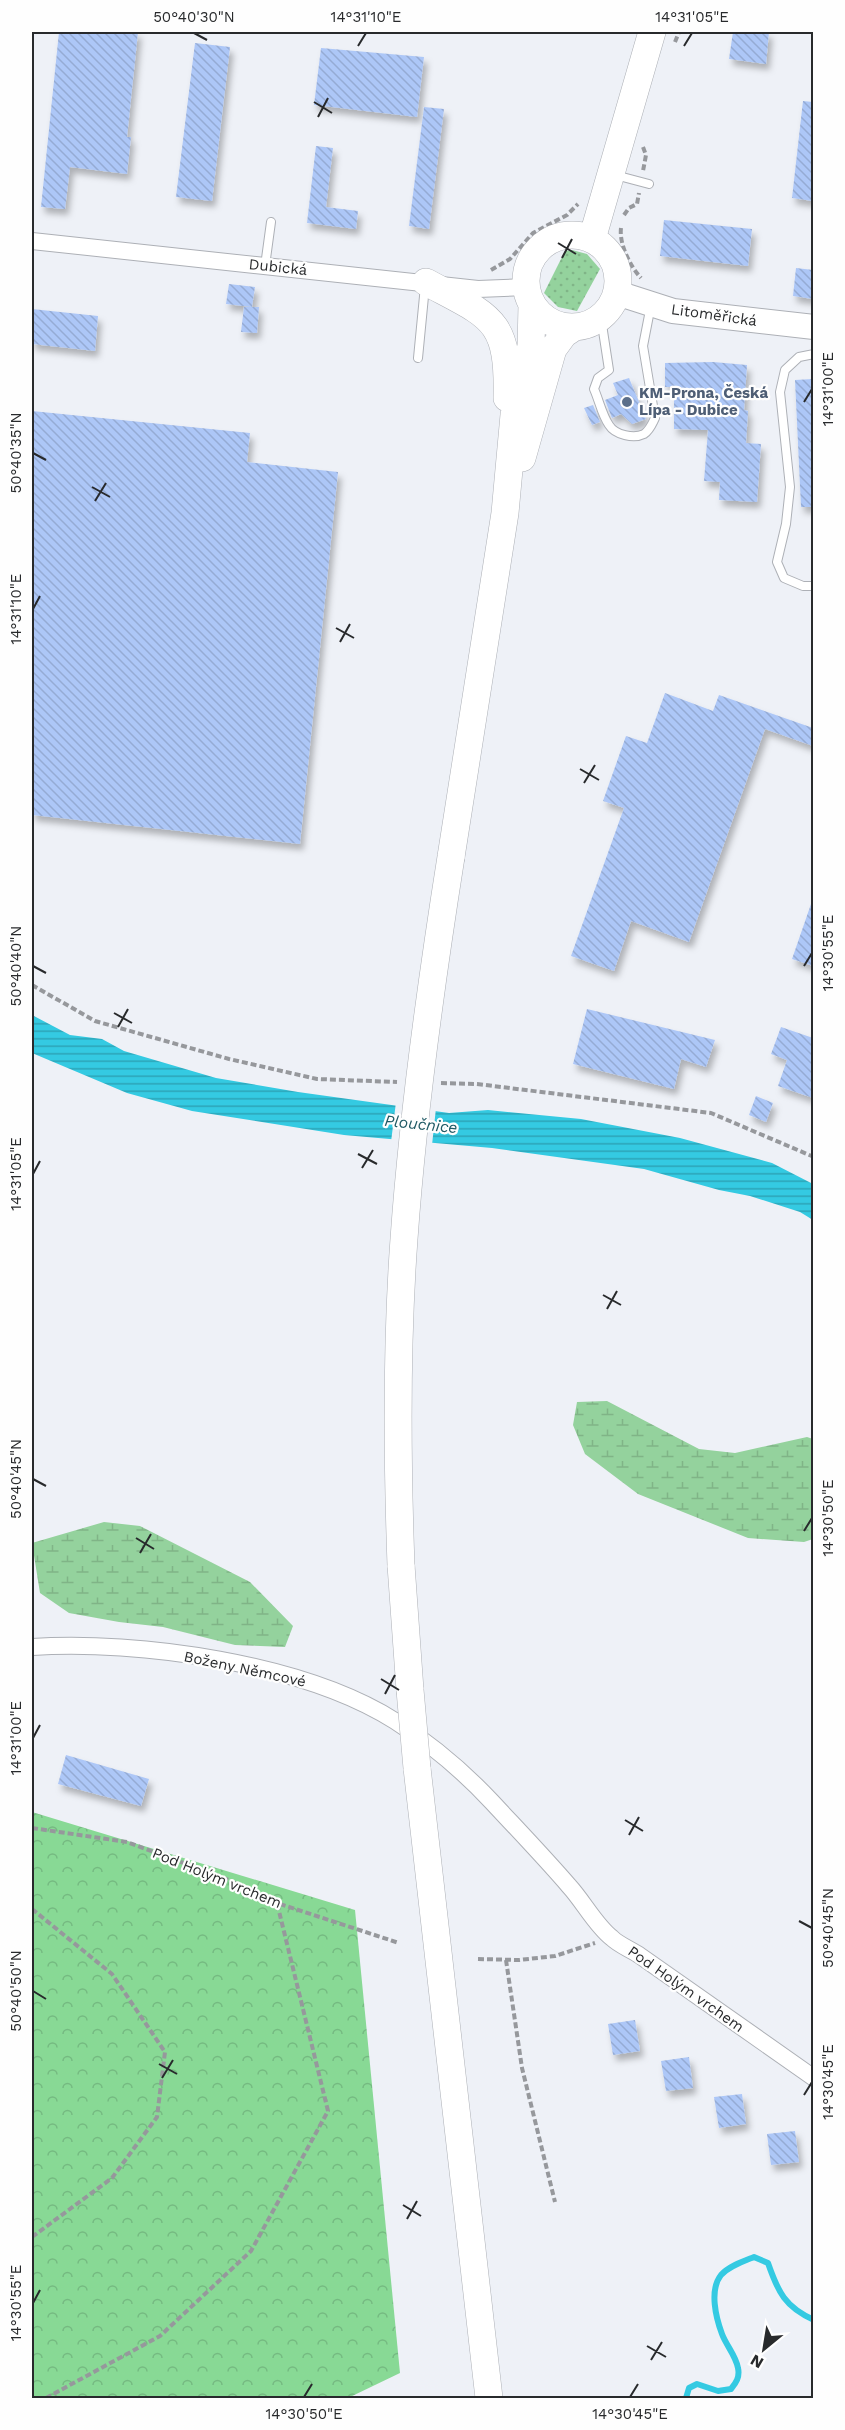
<svg xmlns="http://www.w3.org/2000/svg" width="845" height="2430" font-family="'Work Sans',sans-serif">
<defs>
<pattern id="grass-dots" width="8" height="8" patternUnits="userSpaceOnUse" patternTransform="scale(1.5)"><rect width="8" height="8" fill="#94d29d"/><path d="M2 2h.1M6 6h.1" fill="none" stroke="#80b487" stroke-width="1.8" stroke-linecap="round"/></pattern>
<pattern id="forest-crowns" width="20" height="18" patternUnits="userSpaceOnUse" patternTransform="scale(1.5)"><rect width="20" height="18" fill="#88d995"/><path d="M2 6a3 3 0 1 1 6 0M12 15a3 3 0 1 1 6 0" fill="none" stroke="#75ba81"/></pattern>
<pattern id="wetland-marsh" width="20" height="14" patternUnits="userSpaceOnUse" patternTransform="scale(1.5)"><rect width="20" height="14" fill="#94d29d"/><path d="M1 5h8M5 5V1M11 12h8M15 12V8" fill="none" stroke="#80b487"/></pattern>
<pattern id="water-rules" width="6" height="5" patternUnits="userSpaceOnUse" patternTransform="scale(1.5)"><rect width="6" height="5" fill="#34cae2"/><path d="M0 2.5h6" fill="none" stroke="#2ca4b7"/></pattern>
<pattern id="building-back-hatch" width="6" height="6" patternUnits="userSpaceOnUse" patternTransform="scale(1.5)"><rect width="6" height="6" fill="#adc7f7"/><path d="M-1 5l2 2M0 0l6 6M5-1l2 2" fill="none" stroke="#95abd4"/></pattern>
<filter id="shadow"><feDropShadow dx="3.5" dy="6" stdDeviation="3" flood-color="#0004"/></filter>
</defs>
<rect width="100%" height="100%" fill="#eef1f7"/>
<path fill="url(#grass-dots)" d="M572,250L587,254L600,269L577,311L558,307L544,293L565,251Z"/>
<path fill="url(#forest-crowns)" d="M32,1812L355,1910L400,2373L348,2398H32Z"/>
<path fill="url(#wetland-marsh)" d="M607,1401L699,1449L735,1453L807,1437L813,1439V1539L804,1542L748,1538L638,1494L585,1454L573,1425L577,1402Z
M104,1522L140,1526L250,1582L293,1626L285,1647L235,1645L163,1627L119,1622L69,1613L40,1593L32,1543Z"/>
<path fill="url(#water-rules)" d="M32,1015L70,1035L102,1039L124,1051L216,1078L298,1092L449,1113L488,1110L581,1119L680,1138L772,1163L813,1184V1220L800,1212L750,1196L719,1190L644,1169L492,1148L344,1135L192,1111L127,1093L32,1053Z"/>
<path fill="#eef1f7" d="M396,1102L436,1108L432,1145L391,1142Z"/>
<g fill="none" stroke-linecap="round" stroke-linejoin="round">
<path stroke="#34cae2" stroke-width="6" d="M686,2398L689,2388L697,2384L718,2391L731,2389C736,2383 740,2377 738,2368C736,2356 726,2345 722,2334C716,2318 709,2290 721,2275C729,2266 744,2261 754,2257L768,2263C778,2292 785,2307 814,2320"/>
</g>
<path fill="url(#building-back-hatch)" filter="url(#shadow)" d="M59,32H138L127,137H131L127,174L70,167L65,209L41,207Z
M733,32H769L766,64L729,59Z
M195,43L230,47L212,201L176,197Z
M321,48L424,57L417,117L314,105Z
M803,101L813,102V201L792,198Z
M424,107L444,109L429,229L409,226Z
M316,146L333,148L326,207L358,211L356,229L307,223Z
M664,220L752,229L748,266L660,256Z
M796,268L813,270V299L793,296Z
M229,284L255,287L252,307L226,304Z
M244,307H259L257,333L241,332Z
M32,309L98,316L95,351L32,344Z
M713,362L747,365L744,410L748,411L746,443L761,444L757,502L719,500L720,482L704,481L708,430L674,429V387H665V363Z
M629,378L646,419L632,424L621,414L612,418L605,400L618,395L613,383Z
M813,379V507H801L795,380Z
M593,405L600,422L592,425L584,408Z
M32,411L250,433L247,462L338,472L300,844L32,815Z
M665,693L713,711L719,695L813,728V746L765,729L689,942L631,921L614,971L571,956L624,808L603,801L626,736L647,743Z
M811,904H813V966L792,959Z
M587,1009L715,1040L706,1067L681,1059L674,1089L573,1064Z
M781,1027L813,1038V1098L778,1086L787,1060L771,1054Z
M756,1096L773,1103L766,1122L749,1115Z
M66,1755L149,1779L141,1806L58,1784Z
M635,2020L640,2051L613,2055L608,2024Z
M689,2057L693,2088L666,2091L661,2061Z
M742,2094L746,2124L719,2128L714,2097Z
M795,2131L799,2162L771,2165L767,2134Z"/>
<g fill="none" stroke-linecap="round" stroke-linejoin="round">
<defs>
<path id="lane" d="M615,175L649,184
M265,266L271,222
M601,318L609,370L598,378L594,389C599,400 602,415 609,425C615,435 634,439 644,434C650,430 652,424 655,418L643,346L651,305
M814,354L799,357L785,370L780,392L790,487L786,524L777,562L784,578L803,586H814
M418,358L425,286"/>
<path id="street" d="M32,241L478,289L526,287
M32,1647C139,1640 303,1663 395,1721C431,1744 464,1772 492,1802C518,1830 544,1857 569,1886C583,1901 596,1926 612,1938C619,1945 630,1949 639,1955L814,2078"/>
<path id="secondary" d="M617,293L673,311L814,327"/>
<path id="primary" d="M526 281a46 46 0 1 1 92 0a46 46 0 1 1-92 0Z
M592,239L652,32
M426,282C491,317 509,318 507,398
M522,458L553,349L564,334L573,328
M451,857L505,513L514,415L531,346L532,305
M401,1565L410,1690
M417,1768L489,2398"/>
</defs>
<use href="#lane" stroke="#adb0b6" stroke-width="10"/>
<use href="#street" stroke="#adb0b6" stroke-width="18"/>
<use href="#secondary" stroke="#adb0b6" stroke-width="26"/>
<use href="#primary" stroke="#adb0b6" stroke-width="28"/>
<path stroke="#96989c" stroke-width="4" stroke-dasharray="6 3" stroke-linecap="butt" d="M675,42L679,32
M643,147L646,155L643,171
M624,215L629,208L637,204L639,193
M621,228C619,244 630,266 641,278
M491,270L510,259L533,233L567,215L578,204
M32,985L95,1021L229,1059L317,1079L397,1082
M441,1083L477,1084L711,1113L814,1157
M32,1828L127,1842L224,1878L277,1903L399,1943
M32,1909L112,1974L165,2052L157,2117L112,2178L32,2237
M478,1959L519,1960L555,1956L595,1943
M506,1960L522,2068L555,2202
M46,2398L160,2336L251,2251L328,2111L277,1903"/>
<use href="#lane" stroke="#fff" stroke-width="8"/>
<use href="#street" stroke="#fff" stroke-width="16"/>
<use href="#secondary" stroke="#fff" stroke-width="24"/>
<use href="#primary" stroke="#fff" stroke-width="27"/>
<defs>
<path id="primary-bridge" d="M401,1565C397,1456 396,1347 404,1239C413,1111 431,983 451,857
M410,1690L417,1768"/>
</defs>
<use href="#primary-bridge" stroke="#adb0b6" stroke-width="28" stroke-linecap="butt"/>
<use href="#primary-bridge" stroke="#fff" stroke-width="27"/>
</g>
<path fill="none" stroke="#282a2c" stroke-width="2" d="M194,33L207,40M358,46L366,33M684,46L692,33M314,102L332,113M318,117L328,98M558,243L576,254M562,258L572,239M804,402L812,389M33,453L46,460M92,487L110,497M95,501L106,483M33,609L40,596M336,628L354,638M340,642L350,624M580,769L599,780M584,783L595,765M33,966L46,973M804,966L812,953M114,1013L132,1023M118,1027L128,1009M358,1154L377,1164M362,1168L373,1150M33,1174L40,1161M603,1295L621,1305M607,1309L617,1291M33,1479L46,1486M804,1531L812,1518M136,1538L154,1549M140,1553L151,1534M381,1679L399,1690M385,1694L395,1675M33,1738L40,1725M625,1820L643,1831M629,1835L639,1817M799,1921L812,1928M33,1991L46,1999M159,2064L177,2074M162,2078L173,2060M804,2095L812,2082M403,2205L421,2216M407,2219L417,2201M33,2303L40,2290M647,2346L666,2357M651,2360L662,2342M304,2397L312,2384M630,2397L638,2384"/>
<circle fill="#5c6f8a" stroke="#fefefe" stroke-width="2" cx="627" cy="402" r="6"/>
<g text-anchor="middle" dominant-baseline="central" stroke-width="4.5" stroke-linejoin="round" paint-order="stroke">
<g font-size="15" fill="#282a2c" stroke="#fefefe">
<text transform="translate(278 267) rotate(6)">Dubická</text>
<text transform="translate(714 315) rotate(8)">Litoměřická</text>
<text transform="translate(245 1669) rotate(12)">Boženy Němcové</text>
<text transform="translate(217 1878) rotate(22)">Pod Holým vrchem</text>
<text transform="translate(686 1989) rotate(35)">Pod Holým vrchem</text>
</g>
<g font-size="15" font-weight="bold" fill="#4e5e75" stroke="#fefefe" text-anchor="start">
<text x="639" y="393">KM-Prona, Česká<tspan x="639" dy="17">Lípa - Dubice</tspan></text>
</g>
<g font-size="16" font-style="italic" fill="#205a65" stroke="#fefefe">
<text transform="translate(421 1124) rotate(6)">Ploučnice</text>
</g>
</g>
<rect width="845" height="2430" fill="none" stroke="#fefefe" stroke-width="66"/>
<g transform="translate(764 2349) rotate(210)" stroke="#fefefe" stroke-width="4.5" paint-order="stroke">
<path d="M0-4.5L10 22L0 15L-10 22Z" fill="#282a2c"/>
<text y="-9" font-size="16" font-weight="bold" text-anchor="middle" fill="#282a2c">N</text>
</g>
<rect x="33" y="33" width="779" height="2364" fill="none" stroke="#282a2c" stroke-width="2"/>
<g font-size="15" text-anchor="middle" fill="#282a2c">
<text x="194" y="22">50°40'30"N</text>
<text x="366" y="22">14°31'10"E</text>
<text x="692" y="22">14°31'05"E</text>
<text transform="translate(828 389) rotate(-90)" y="5">14°31'00"E</text>
<text transform="translate(16 453) rotate(-90)" y="5">50°40'35"N</text>
<text transform="translate(16 609) rotate(-90)" y="5">14°31'10"E</text>
<text transform="translate(828 953) rotate(-90)" y="5">14°30'55"E</text>
<text transform="translate(16 966) rotate(-90)" y="5">50°40'40"N</text>
<text transform="translate(16 1174) rotate(-90)" y="5">14°31'05"E</text>
<text transform="translate(16 1479) rotate(-90)" y="5">50°40'45"N</text>
<text transform="translate(828 1518) rotate(-90)" y="5">14°30'50"E</text>
<text transform="translate(16 1738) rotate(-90)" y="5">14°31'00"E</text>
<text transform="translate(828 1928) rotate(-90)" y="5">50°40'45"N</text>
<text transform="translate(16 1991) rotate(-90)" y="5">50°40'50"N</text>
<text transform="translate(828 2082) rotate(-90)" y="5">14°30'45"E</text>
<text transform="translate(16 2303) rotate(-90)" y="5">14°30'55"E</text>
<text x="304" y="2419">14°30'50"E</text>
<text x="630" y="2419">14°30'45"E</text>
</g>
</svg>
